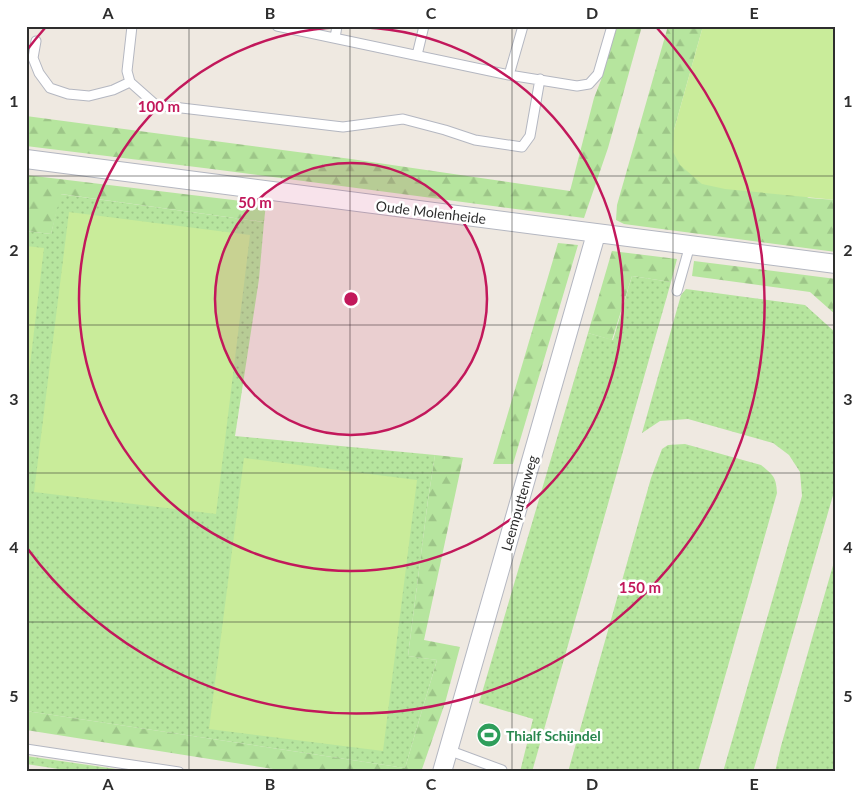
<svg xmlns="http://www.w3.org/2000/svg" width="862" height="798" font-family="Lato,sans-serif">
<defs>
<pattern id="grass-dots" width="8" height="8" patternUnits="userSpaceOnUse" patternTransform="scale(1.25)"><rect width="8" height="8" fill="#b6e59e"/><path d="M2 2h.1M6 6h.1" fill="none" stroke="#9dc588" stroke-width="1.8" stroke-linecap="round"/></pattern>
<pattern id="forest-firs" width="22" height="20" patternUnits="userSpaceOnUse" patternTransform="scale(1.25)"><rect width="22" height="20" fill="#b6e59e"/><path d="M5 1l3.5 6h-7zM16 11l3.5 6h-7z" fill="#9dc588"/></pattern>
</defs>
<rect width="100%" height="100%" fill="#efe9e1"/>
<path fill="url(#grass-dots)" d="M60,194L264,222L259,279L235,436L435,455L428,500L408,656L437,660L405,768L26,711V231L51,234Z
M632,276L671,282L532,772H520L533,719L479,703L588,333L613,340Z
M686,289L805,305L836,333V485L753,772H723L802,496L800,472L789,455L773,443L688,419L660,421L642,433L681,295Z
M685,444L761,465C774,476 776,477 777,493L698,772H568L651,478L662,449L668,445Z
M836,555V772H775L781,746Z
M26,756L137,772H78L26,764Z"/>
<path fill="url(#forest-firs)" d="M616,26H642L608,148L584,218L212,169L26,146V116L351,159L570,191L594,98L601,80Z
M668,26H703L674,130L809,198L836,200V252L624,224L616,220L617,205Z
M26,175L266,204L264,222L61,194L51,234L26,231Z
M558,243L578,245L513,464H493Z
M612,251L677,259L671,282L632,276L612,340L588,333Z
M694,261L836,279V315L810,292L692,276Z
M435,455L463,458L424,640L460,647L445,703L421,772H292L26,730V711L405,768L437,660L408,656L428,500Z"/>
<path fill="#c9ec9a" d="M703,26H836V200L725,189L702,184L680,165L673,152L674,130Z
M69,212L250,235L216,514L34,492Z
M26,246L44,248L26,399Z
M244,458L417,480L383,751L209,729Z"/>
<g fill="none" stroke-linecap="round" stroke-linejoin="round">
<defs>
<path id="lane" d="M132,26L127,71L130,82L156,105L343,127L403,119L445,130L475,140L522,147L530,136L540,79
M277,26L509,75L577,86L589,84L598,74L612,26
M335,38L337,26
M36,41L33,58L39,73L50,88L68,94L89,96L113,90L130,82
M417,55L424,26
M509,75L523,26
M677,291L690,245
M26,749L179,772
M448,750L502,770"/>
<path id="street" d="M26,159L836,264
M442,772L596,234"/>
</defs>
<use href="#lane" stroke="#b4b7c1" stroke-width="11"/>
<use href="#street" stroke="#b4b7c1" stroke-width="20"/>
<use href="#lane" stroke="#fff" stroke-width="9"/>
<use href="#street" stroke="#fff" stroke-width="18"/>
</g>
<path fill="none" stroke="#2e2e2e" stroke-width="1" stroke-opacity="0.55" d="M189,26V772M350,26V772M512,26V772M673,26V772M26,176H836M26,325H836M26,473H836M26,622H836"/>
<circle cx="351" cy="299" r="136" fill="#c2185b" fill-opacity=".12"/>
<g fill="none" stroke="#c2185b" stroke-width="2.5">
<circle cx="351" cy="299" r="136"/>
<circle cx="351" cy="299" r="272"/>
<path d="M27 50A409 409 0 0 1 45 28M657 28A409 409 0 1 1 27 548"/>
</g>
<defs>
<symbol id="stadium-disc" viewBox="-11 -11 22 22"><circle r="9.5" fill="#2e9e5b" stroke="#fff"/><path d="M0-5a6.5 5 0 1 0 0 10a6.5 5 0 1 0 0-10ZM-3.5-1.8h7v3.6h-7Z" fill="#fff"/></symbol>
</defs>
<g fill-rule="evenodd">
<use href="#stadium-disc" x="475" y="721" width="28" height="28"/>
</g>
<g text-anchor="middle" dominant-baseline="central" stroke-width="5" stroke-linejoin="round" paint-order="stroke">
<g font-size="14" fill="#2e2e2e" stroke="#fff">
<text transform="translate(431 212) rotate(7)">Oude Molenheide</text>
<text transform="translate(519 503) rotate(-74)">Leemputtenweg</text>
</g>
<g font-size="14" font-weight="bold" fill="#27864d" stroke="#fff" text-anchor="start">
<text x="506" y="735">Thialf Schijndel</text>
</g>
</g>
<circle cx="351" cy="299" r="8" fill="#c2185b" stroke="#fff" stroke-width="2.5"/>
<g font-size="15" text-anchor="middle" font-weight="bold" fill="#c2185b" stroke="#fff" stroke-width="5" stroke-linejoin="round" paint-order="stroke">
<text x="159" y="112">100 m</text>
<text x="255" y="208">50 m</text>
<text x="640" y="593">150 m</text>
</g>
<rect width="862" height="798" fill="none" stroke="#ffffff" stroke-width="55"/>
<rect x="28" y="28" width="806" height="742" fill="none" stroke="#2e2e2e" stroke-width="2"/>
<g font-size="16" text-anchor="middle" font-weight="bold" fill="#2e2e2e">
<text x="108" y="19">A</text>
<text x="270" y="19">B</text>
<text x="431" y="19">C</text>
<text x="592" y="19">D</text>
<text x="754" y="19">E</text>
<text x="14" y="107">1</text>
<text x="848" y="107">1</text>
<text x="14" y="256">2</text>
<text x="848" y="256">2</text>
<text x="14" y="405">3</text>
<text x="848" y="405">3</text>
<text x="14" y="553">4</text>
<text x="848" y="553">4</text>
<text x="14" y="702">5</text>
<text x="848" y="702">5</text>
<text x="108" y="790">A</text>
<text x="270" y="790">B</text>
<text x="431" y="790">C</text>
<text x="592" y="790">D</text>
<text x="754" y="790">E</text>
</g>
</svg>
